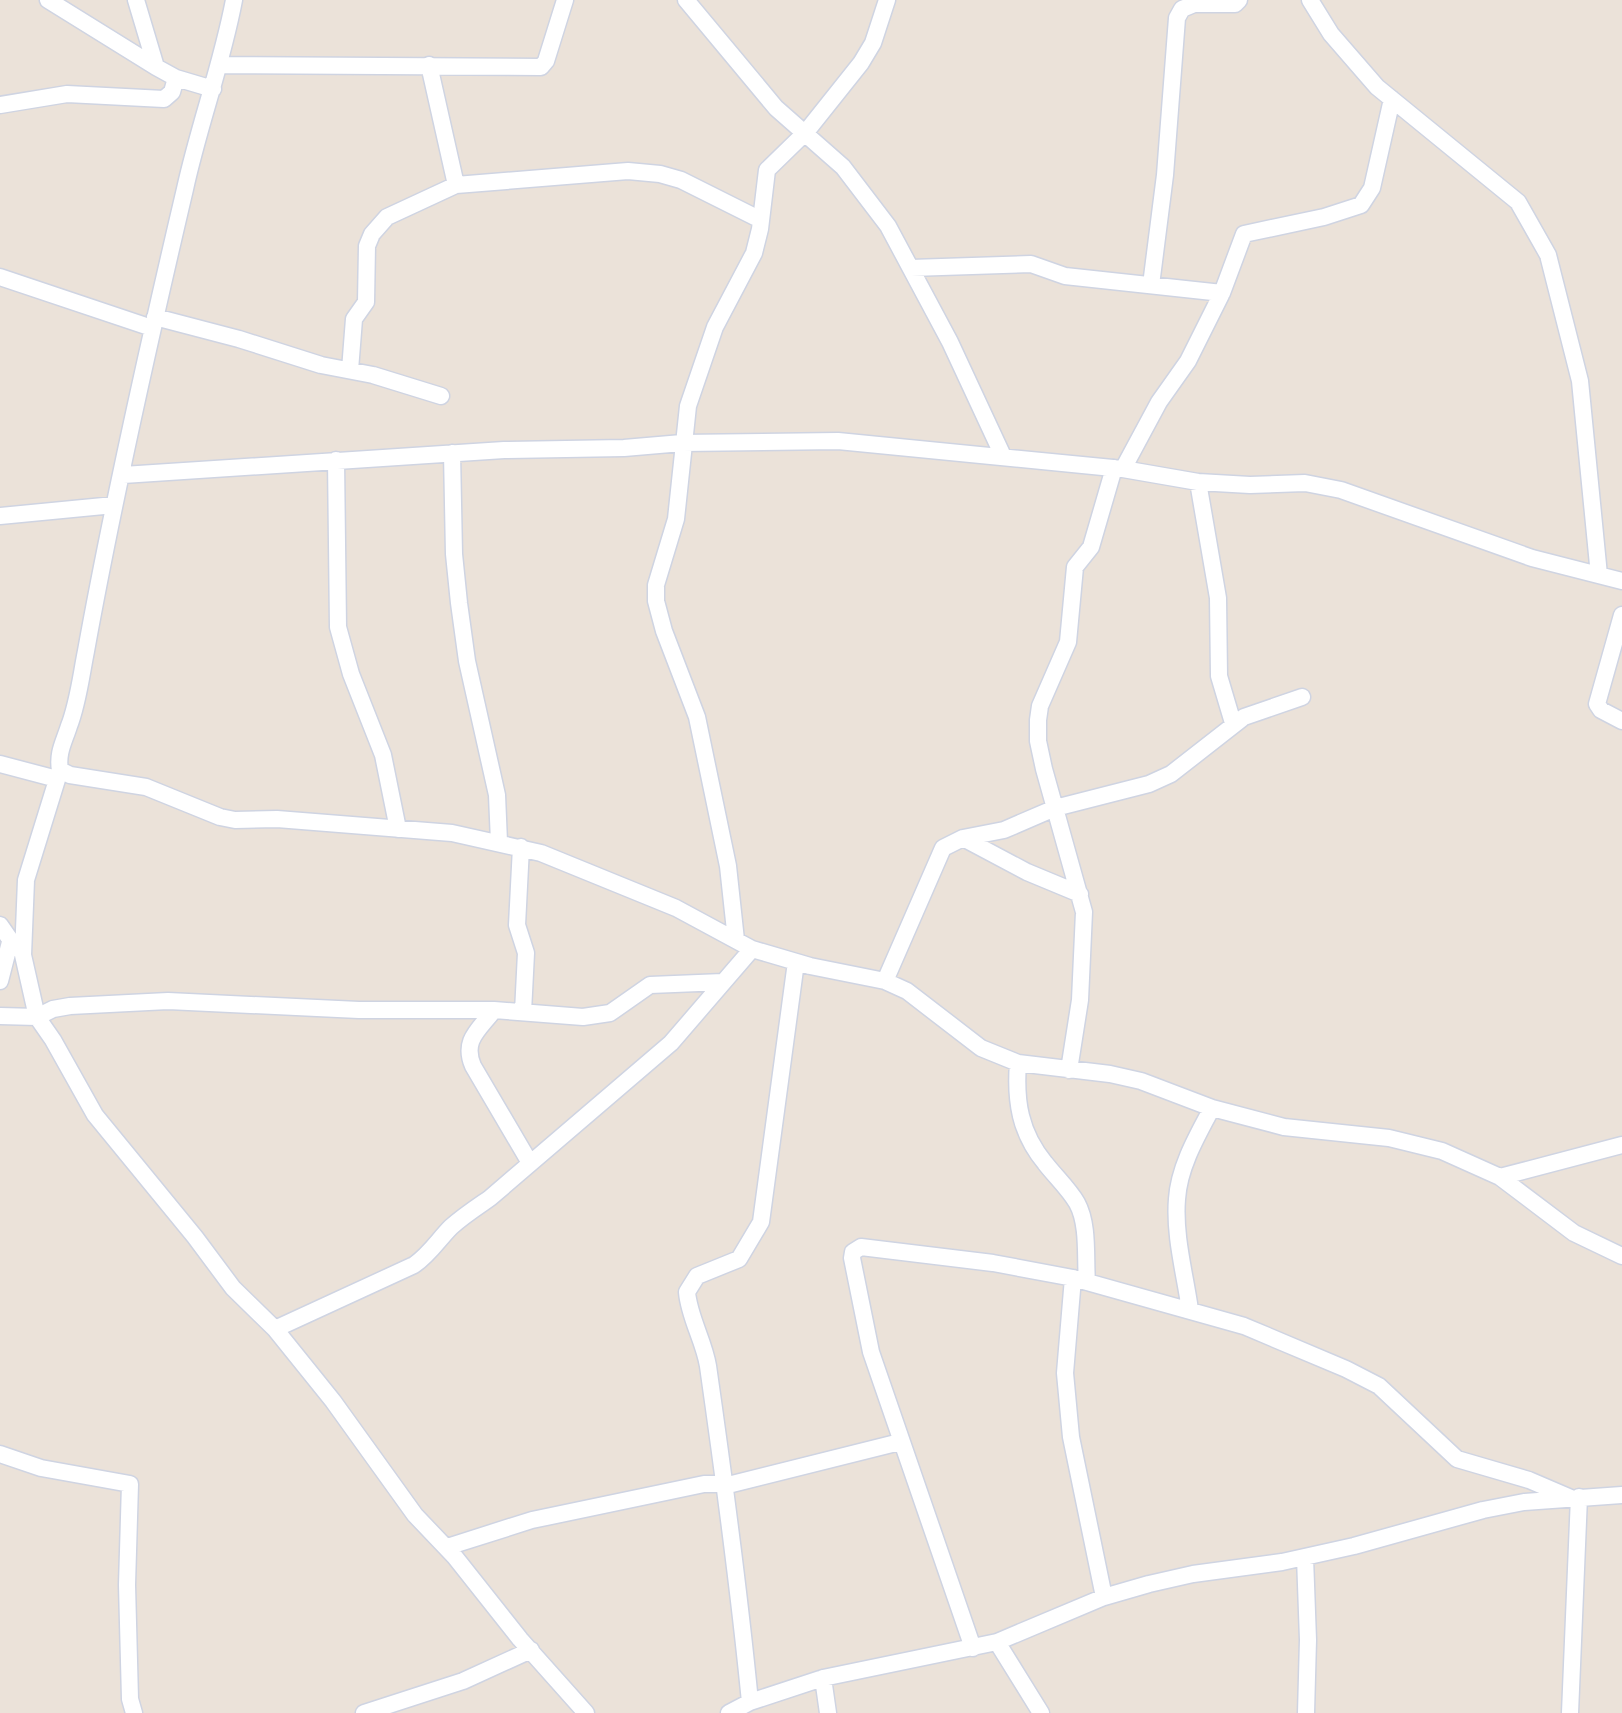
<svg xmlns="http://www.w3.org/2000/svg" width="1622" height="1713" font-family="Helvetica,sans-serif">
<rect width="100%" height="100%" fill="#ebe2d9"/>
<g fill="none" stroke-linecap="round" stroke-linejoin="round">
<defs>
<path id="street" d="M48,0L156,67L176,78L213,89
M136,0L156,67
M234,0C222,64 199,125 185,189C149,342 114,496 86,651C81,676 78,703 69,726C64,742 57,753 60,770L26,880L23,955L37,1017L53,1040L95,1115L195,1237L233,1288L275,1329L333,1401L415,1515L455,1557L520,1639L586,1713
M686,0L776,108L843,167L888,226L950,342L1003,456
M1310,0L1331,34L1377,87L1518,202L1548,255L1580,381L1599,575
M220,65L541,67L546,61L565,0
M429,65L456,185
M0,105L67,94L164,99L172,92L176,78
M911,268L1031,264L1065,276L1222,293
M0,277L152,328
M1151,285L1165,175L1177,18L1182,9L1194,4H1235L1239,0
M155,317L239,339L321,365L373,375L441,396
M350,370L354,319L366,302L367,246L372,234L387,217L456,185L628,171L660,174L681,180L761,220
M452,453L454,554L459,603L467,661L497,795L499,842
M336,460L338,627L351,674L383,755L398,829
M1123,469L1159,402L1188,361L1222,293L1244,234L1324,217L1361,205L1372,188L1392,99
M123,475L504,450L624,448L682,443L838,441L1123,469L1198,482L1250,485L1305,483L1341,490L1532,558L1622,581
M1198,482L1218,598L1219,676L1233,723
M0,516L114,505
M1622,615L1597,704L1601,710L1622,721
M0,764L57,779
M60,770L70,775L146,787L220,817L235,820L277,819L452,833L541,853L676,908L752,949L810,966L885,981L907,991L981,1048L1018,1063L1110,1074L1141,1081L1212,1108L1284,1127L1389,1138L1442,1151L1500,1177L1574,1233L1622,1256
M963,838L1027,872L1080,894
M521,847L517,925L526,953L523,1012
M0,925L16,948
M736,940L728,866L697,717L664,631L656,601V585L676,519L688,406L715,327L754,253L760,229L767,170L806,132L861,63L873,43L887,0
M0,981L10,942
M885,981L943,848L963,838L1004,830L1055,808L1149,784L1171,774L1244,717L1302,697
M494,1010C479,1030 462,1040 473,1066L530,1163
M0,1016L37,1017L53,1009L70,1006L168,1001L359,1010H494L583,1017L610,1013L650,985L723,982
M1018,1063C1015,1101 1020,1133 1045,1163C1055,1176 1069,1189 1077,1203C1089,1225 1085,1258 1087,1282
M1069,1070L1080,1000L1084,912L1044,769L1038,741V720L1040,706L1068,642L1075,567L1091,547L1114,468
M1500,1177L1622,1145
M1073,1278L1065,1373L1071,1437L1104,1597
M1190,1310C1185,1274 1174,1236 1177,1199C1179,1167 1197,1136 1212,1108
M275,1329L414,1265C430,1254 438,1240 451,1227C463,1216 477,1207 490,1198L671,1043L752,949
M0,1454L41,1468L130,1484L127,1585L130,1699L134,1713
M447,1547L532,1520L704,1484H732L900,1442
M1305,1557L1308,1640L1306,1713
M997,1642L1041,1713
M973,1648L871,1352L852,1258L853,1252L861,1247L993,1263L1073,1278L1244,1326L1346,1369L1379,1386L1457,1459L1529,1480L1571,1498
M823,1678L828,1713
M750,1702C739,1589 724,1478 708,1366C704,1341 689,1317 687,1292L697,1276L739,1259L761,1222L796,962
M364,1713L463,1681L531,1650
M729,1713L750,1702L823,1678L997,1642L1104,1597L1149,1584L1193,1574L1282,1562L1354,1546L1483,1510L1524,1502L1622,1495
M1570,1713L1579,1497"/>
</defs>
<use href="#street" stroke="#cfd4e2" stroke-width="19"/>
<use href="#street" stroke="#fff" stroke-width="16"/>
</g>
</svg>
